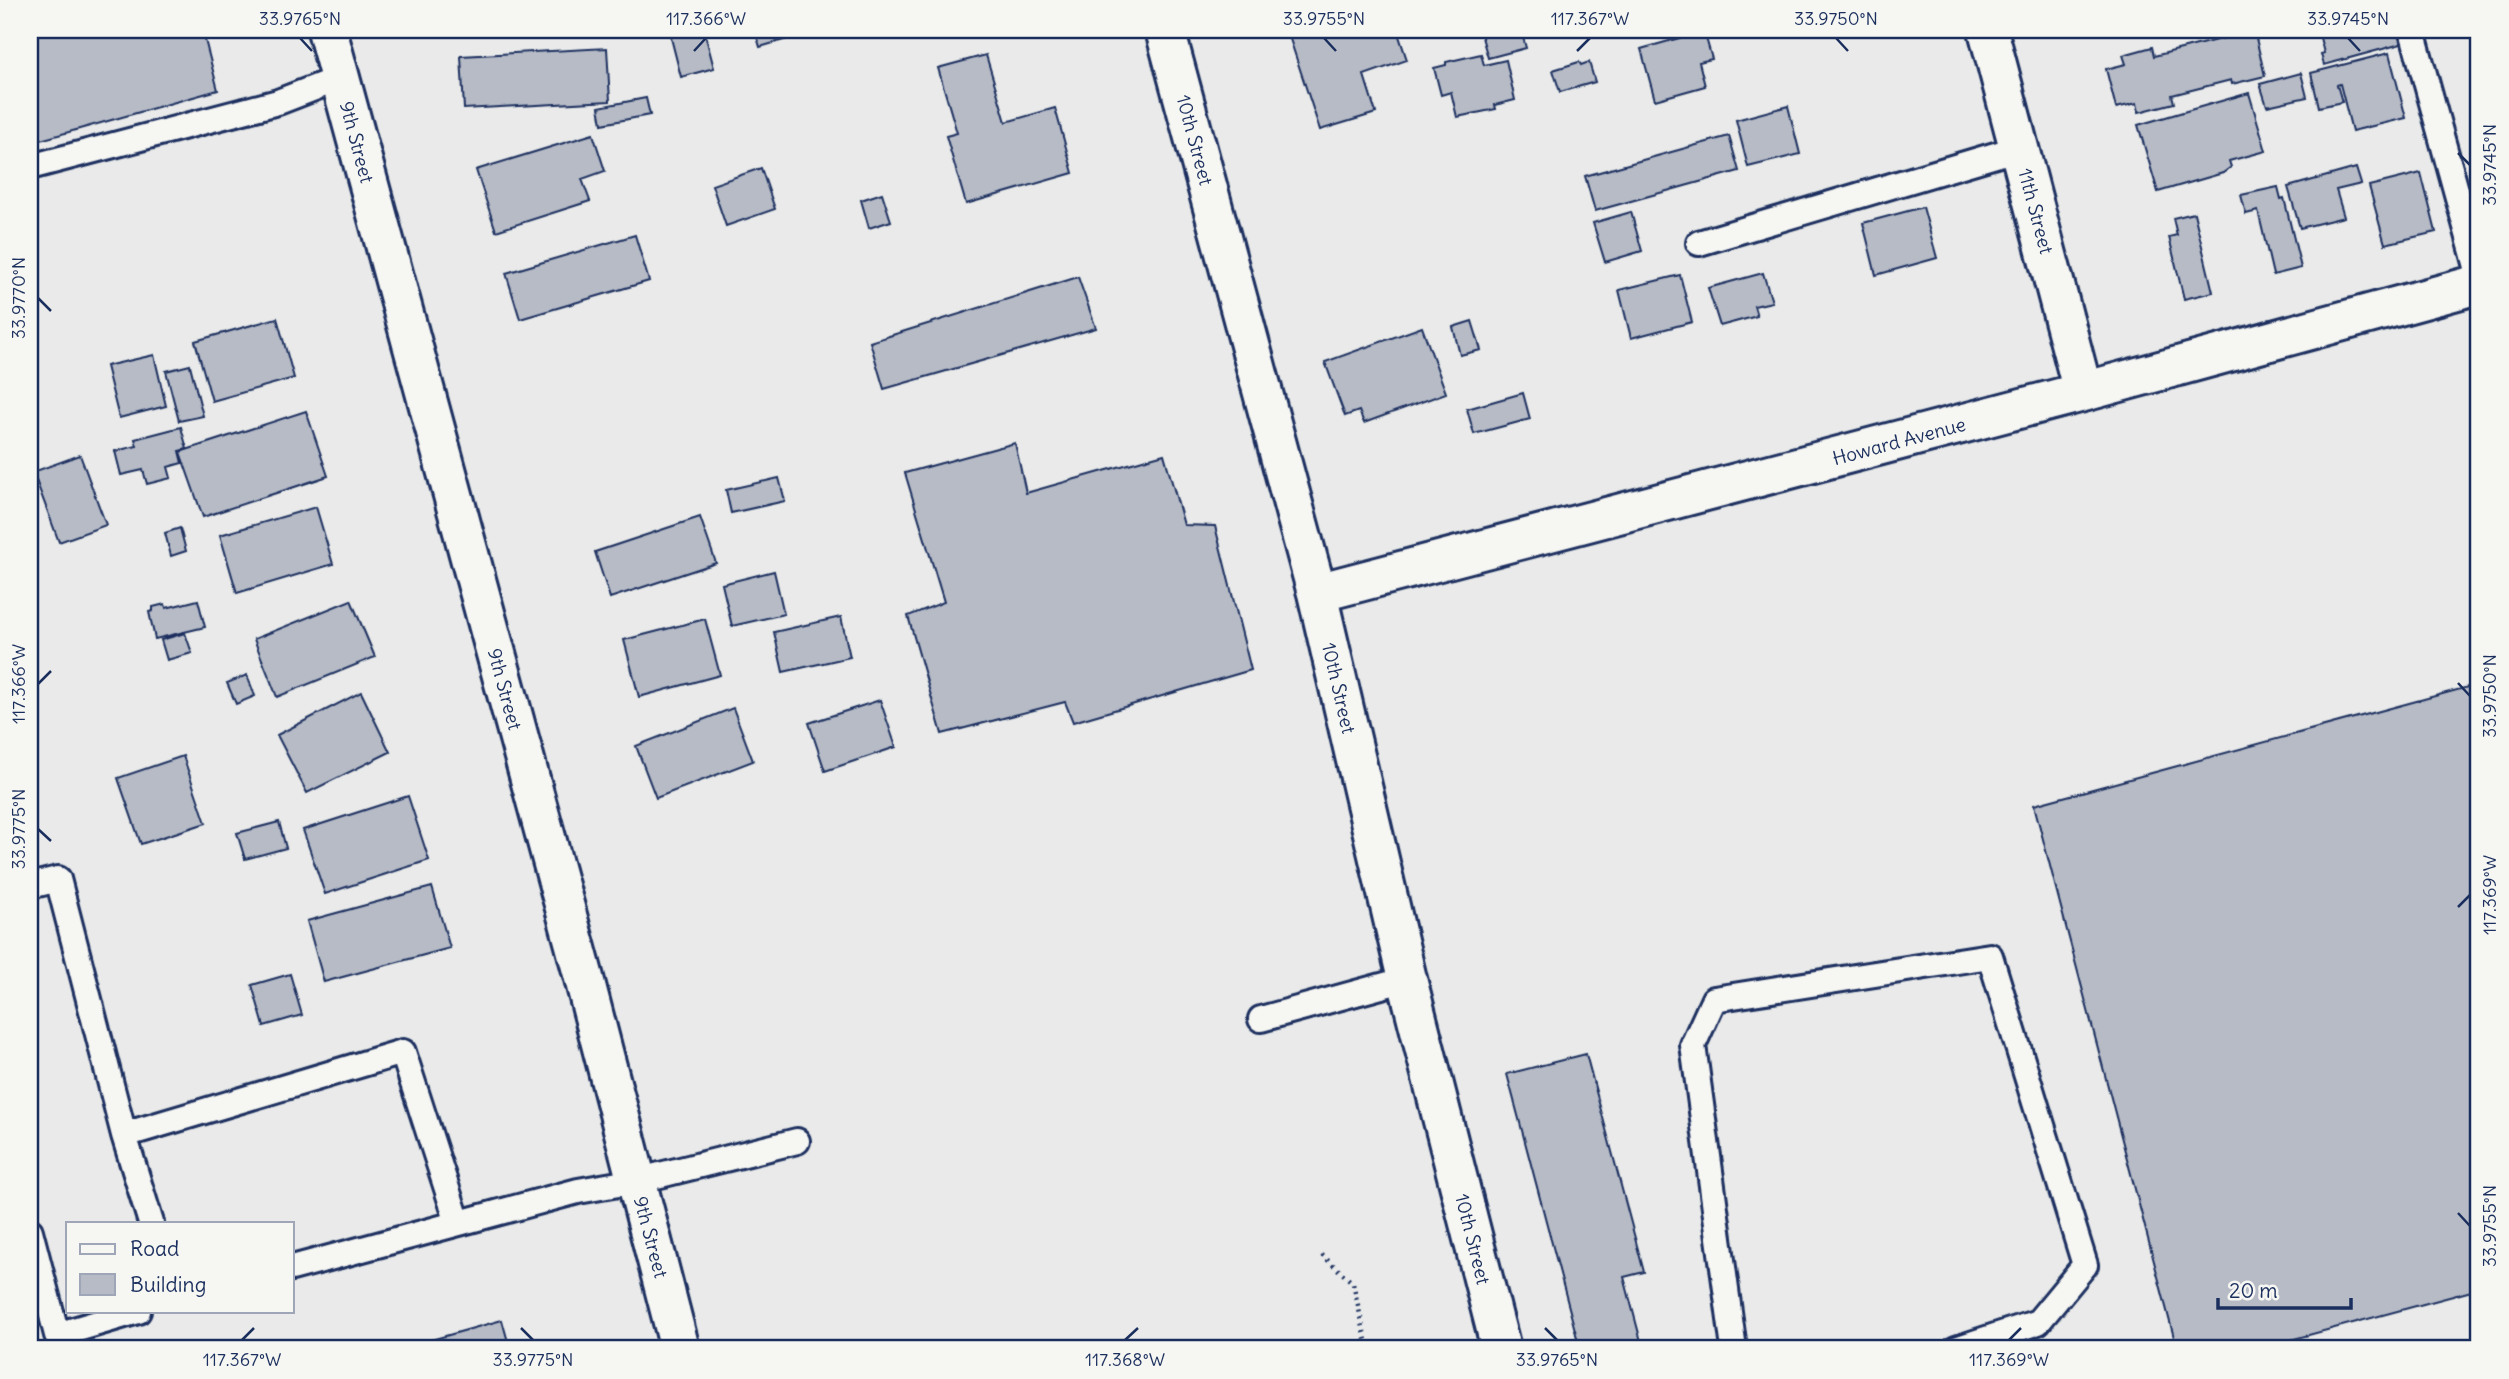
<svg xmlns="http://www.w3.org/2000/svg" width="2509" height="1379" font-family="Delius,sans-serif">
<rect width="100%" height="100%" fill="#e9eae9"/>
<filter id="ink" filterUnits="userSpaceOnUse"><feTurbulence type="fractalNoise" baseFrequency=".0143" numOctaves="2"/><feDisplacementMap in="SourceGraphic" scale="14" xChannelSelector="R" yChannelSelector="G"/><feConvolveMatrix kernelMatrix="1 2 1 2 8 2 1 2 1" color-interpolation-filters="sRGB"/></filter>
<g filter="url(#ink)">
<path fill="#b6bbc6" stroke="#1b2f5e" stroke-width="2" d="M30,30H213L204,36L218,90L30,143Z
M669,30H704L714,68L681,77Z
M755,30H818L760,47Z
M1298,30H1397L1407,60L1364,75L1376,113L1320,130L1288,33Z
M1480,30H1521L1526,48L1488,58Z
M2243,30H2254L2265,76L2232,84L2231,80L2172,95L2174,103L2139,112L2137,103L2116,108L2106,69L2126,64L2123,55L2152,47L2154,56L2244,33Z
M2318,30H2396L2401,44L2324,65L2321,54L2324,53Z
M1704,31L1712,59L1699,62L1705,86L1655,100L1641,49Z
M607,48L610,101L464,109L461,56Z
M2389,53L2406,118L2352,131L2340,84L2337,85L2342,102L2319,107L2311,73Z
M1481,54L1484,65L1506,60L1515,100L1495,105L1496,109L1457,117L1451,92L1441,95L1434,68L1446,65V62Z
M986,55L1006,122L1055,108L1073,173L966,204L946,136L957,133L938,68Z
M1579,62L1581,65L1589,62L1595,82L1560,92L1553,70Z
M2301,73L2307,97L2267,106L2260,84Z
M2249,93L2266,151L2229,161L2231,167L2223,173L2158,192L2138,125Z
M646,98L650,115L602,124L599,107Z
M1788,106L1800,154L1748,167L1736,120Z
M593,134L605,171L582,179L590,201L496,231L476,170Z
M1729,136L1739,171L1595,211L1585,176Z
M761,168L775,209L726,226L712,185Z
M2356,168L2361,184L2336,190L2344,217L2300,228L2288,187Z
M2421,173L2436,232L2385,244L2369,186Z
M2278,187L2281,199L2284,198L2301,268L2273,275L2258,211L2246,214L2241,195Z
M882,193L891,221L869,228L861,200Z
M1923,207L1937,258L1876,275L1863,223Z
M1631,212L1642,251L1605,262L1593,223Z
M2194,213L2213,292L2184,299L2169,237L2177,235L2173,218Z
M635,235L649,281L520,319L506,273Z
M1763,273L1772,302L1754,306L1757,316L1720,326L1708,288Z
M1680,275L1692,322L1631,338L1619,290Z
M1078,277L1096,328L884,389L870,342Z
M277,318L294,378L212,401L195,341Z
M1472,321L1481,350L1460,355L1453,327Z
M1422,327L1446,393L1364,423L1359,411L1345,416L1325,362Z
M154,355L166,406L119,418L106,366Z
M190,365L203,416L179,421L166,371Z
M1523,393L1530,419L1474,434L1467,409Z
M306,411L328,476L203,517L180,452Z
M181,427L187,449L179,451L182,463L168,467L171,478L147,484L143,470L121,475L115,451L137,446L135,439Z
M1015,443L1026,493L1164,454L1184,525L1215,526L1251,670L1073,722L1065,702L942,734L908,616L944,602L905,473Z
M80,455L106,525L59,542L33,472Z
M779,478L785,501L731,513L726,490Z
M316,507L333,564L237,593L220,535Z
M700,517L716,563L610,598L595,552Z
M180,528L186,551L171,556L165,533Z
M774,571L784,614L732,626L722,584Z
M198,600L205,627L155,639L149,612L153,611V607L165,604L166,608Z
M351,600L375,657L277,697L254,639Z
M841,617L850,657L783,672L774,632Z
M705,619L720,675L639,697L624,640Z
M185,633L192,653L167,660L161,640Z
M247,675L255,696L236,704L227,683Z
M2479,684V1289L2257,1349H2177L2034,805Z
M361,692L390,752L307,793L277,735Z
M880,700L896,747L825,771L809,723Z
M733,708L753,761L656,798L636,746Z
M183,756L206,823L141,844L118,778Z
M408,796L429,860L325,894L303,830Z
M279,822L286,848L245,859L237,833Z
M432,887L450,948L324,982L307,921Z
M290,974L302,1015L264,1026L252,985Z
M1586,1054L1644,1272L1624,1277L1643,1349H1580L1507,1074Z
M502,1320L510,1349H399Z"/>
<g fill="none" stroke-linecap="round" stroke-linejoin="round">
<defs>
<path id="lane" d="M2412,30L2479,274
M30,167L278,102L340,78
M1699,243L2019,148
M30,886L58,879L124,1135
M1261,1019L1407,979
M151,1223L124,1135L403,1052L458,1223
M30,1231L57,1335L138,1311
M292,1268L578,1191L636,1181L797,1141
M1734,1349L1693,1045L1714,999L1990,956L2085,1265L2038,1322L1956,1349"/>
<path id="street" d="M327,30L584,978L680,1349
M1165,30L1317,593L1407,979L1501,1349
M1988,30L2083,392
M1317,593L2083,392L2479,284"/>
</defs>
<use href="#lane" stroke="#1b2f5e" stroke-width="30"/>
<use href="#street" stroke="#1b2f5e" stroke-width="44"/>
<path stroke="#1b2f5e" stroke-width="4.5" stroke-dasharray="2 5" stroke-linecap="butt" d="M1322,1255L1353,1283L1368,1349"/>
<use href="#lane" stroke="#f6f6f2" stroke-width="24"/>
<use href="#street" stroke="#f6f6f2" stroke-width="38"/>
</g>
</g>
<path fill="none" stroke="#1b2f5e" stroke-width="2.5" d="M300,38L312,51M1324,38L1336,51M1836,38L1848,51M2348,38L2360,51M694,51L706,38M1577,51L1590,38M2458,153L2470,165M38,298L51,311M2458,683L2470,696M38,684L51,671M38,829L51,841M2458,907L2470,895M2458,1213L2470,1226M521,1328L533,1340M1545,1328L1557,1340M242,1340L254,1328M1125,1340L1138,1328M2009,1340L2021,1328"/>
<g text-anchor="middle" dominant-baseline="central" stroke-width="5" stroke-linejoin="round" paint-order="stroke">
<g font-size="19" fill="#1b2f5e" stroke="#f6f6f2">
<text transform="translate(1195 140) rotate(75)">10th Street</text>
<text transform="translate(357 142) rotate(75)">9th Street</text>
<text transform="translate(2036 211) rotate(75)">11th Street</text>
<text transform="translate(1899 441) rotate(-15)">Howard Avenue</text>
<text transform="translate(1339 688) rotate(77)">10th Street</text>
<text transform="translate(505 689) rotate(75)">9th Street</text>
<text transform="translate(651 1237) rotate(75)">9th Street</text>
<text transform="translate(1473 1239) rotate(76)">10th Street</text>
</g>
</g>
<rect width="2509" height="1379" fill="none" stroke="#f6f6f2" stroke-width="77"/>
<rect x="66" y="1222" width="228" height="91" fill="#f6f6f2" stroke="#9ea6b7" stroke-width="2"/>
<rect x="80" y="1244" width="35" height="10" fill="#f6f6f2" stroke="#9ea6b7" stroke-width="2"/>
<text x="130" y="1256" font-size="21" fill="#1b2f5e">Road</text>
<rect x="80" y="1274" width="35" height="21" fill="#b6bbc6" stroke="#9ea6b7" stroke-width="2"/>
<text x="130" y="1292" font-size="21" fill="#1b2f5e">Building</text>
<path d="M2218 1298v10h133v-10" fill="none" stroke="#1b2f5e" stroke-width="3.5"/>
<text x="2229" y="1298" font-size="21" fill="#1b2f5e" stroke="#f6f6f2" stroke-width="5" paint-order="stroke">20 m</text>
<rect x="38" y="38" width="2432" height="1302" fill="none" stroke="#1b2f5e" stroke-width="2.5"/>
<g font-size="18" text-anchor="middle" fill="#1b2f5e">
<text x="300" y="25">33.9765°N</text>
<text x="706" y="25">117.366°W</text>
<text x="1324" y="25">33.9755°N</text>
<text x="1590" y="25">117.367°W</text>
<text x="1836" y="25">33.9750°N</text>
<text x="2348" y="25">33.9745°N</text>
<text transform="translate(2490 165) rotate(-90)" y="6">33.9745°N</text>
<text transform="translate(19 298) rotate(-90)" y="6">33.9770°N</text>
<text transform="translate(19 684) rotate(-90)" y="6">117.366°W</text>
<text transform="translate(2490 696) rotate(-90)" y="6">33.9750°N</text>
<text transform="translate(19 829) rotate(-90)" y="6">33.9775°N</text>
<text transform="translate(2490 895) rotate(-90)" y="6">117.369°W</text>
<text transform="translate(2490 1226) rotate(-90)" y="6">33.9755°N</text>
<text x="242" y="1366">117.367°W</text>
<text x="533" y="1366">33.9775°N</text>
<text x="1125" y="1366">117.368°W</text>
<text x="1557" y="1366">33.9765°N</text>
<text x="2009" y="1366">117.369°W</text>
</g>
</svg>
